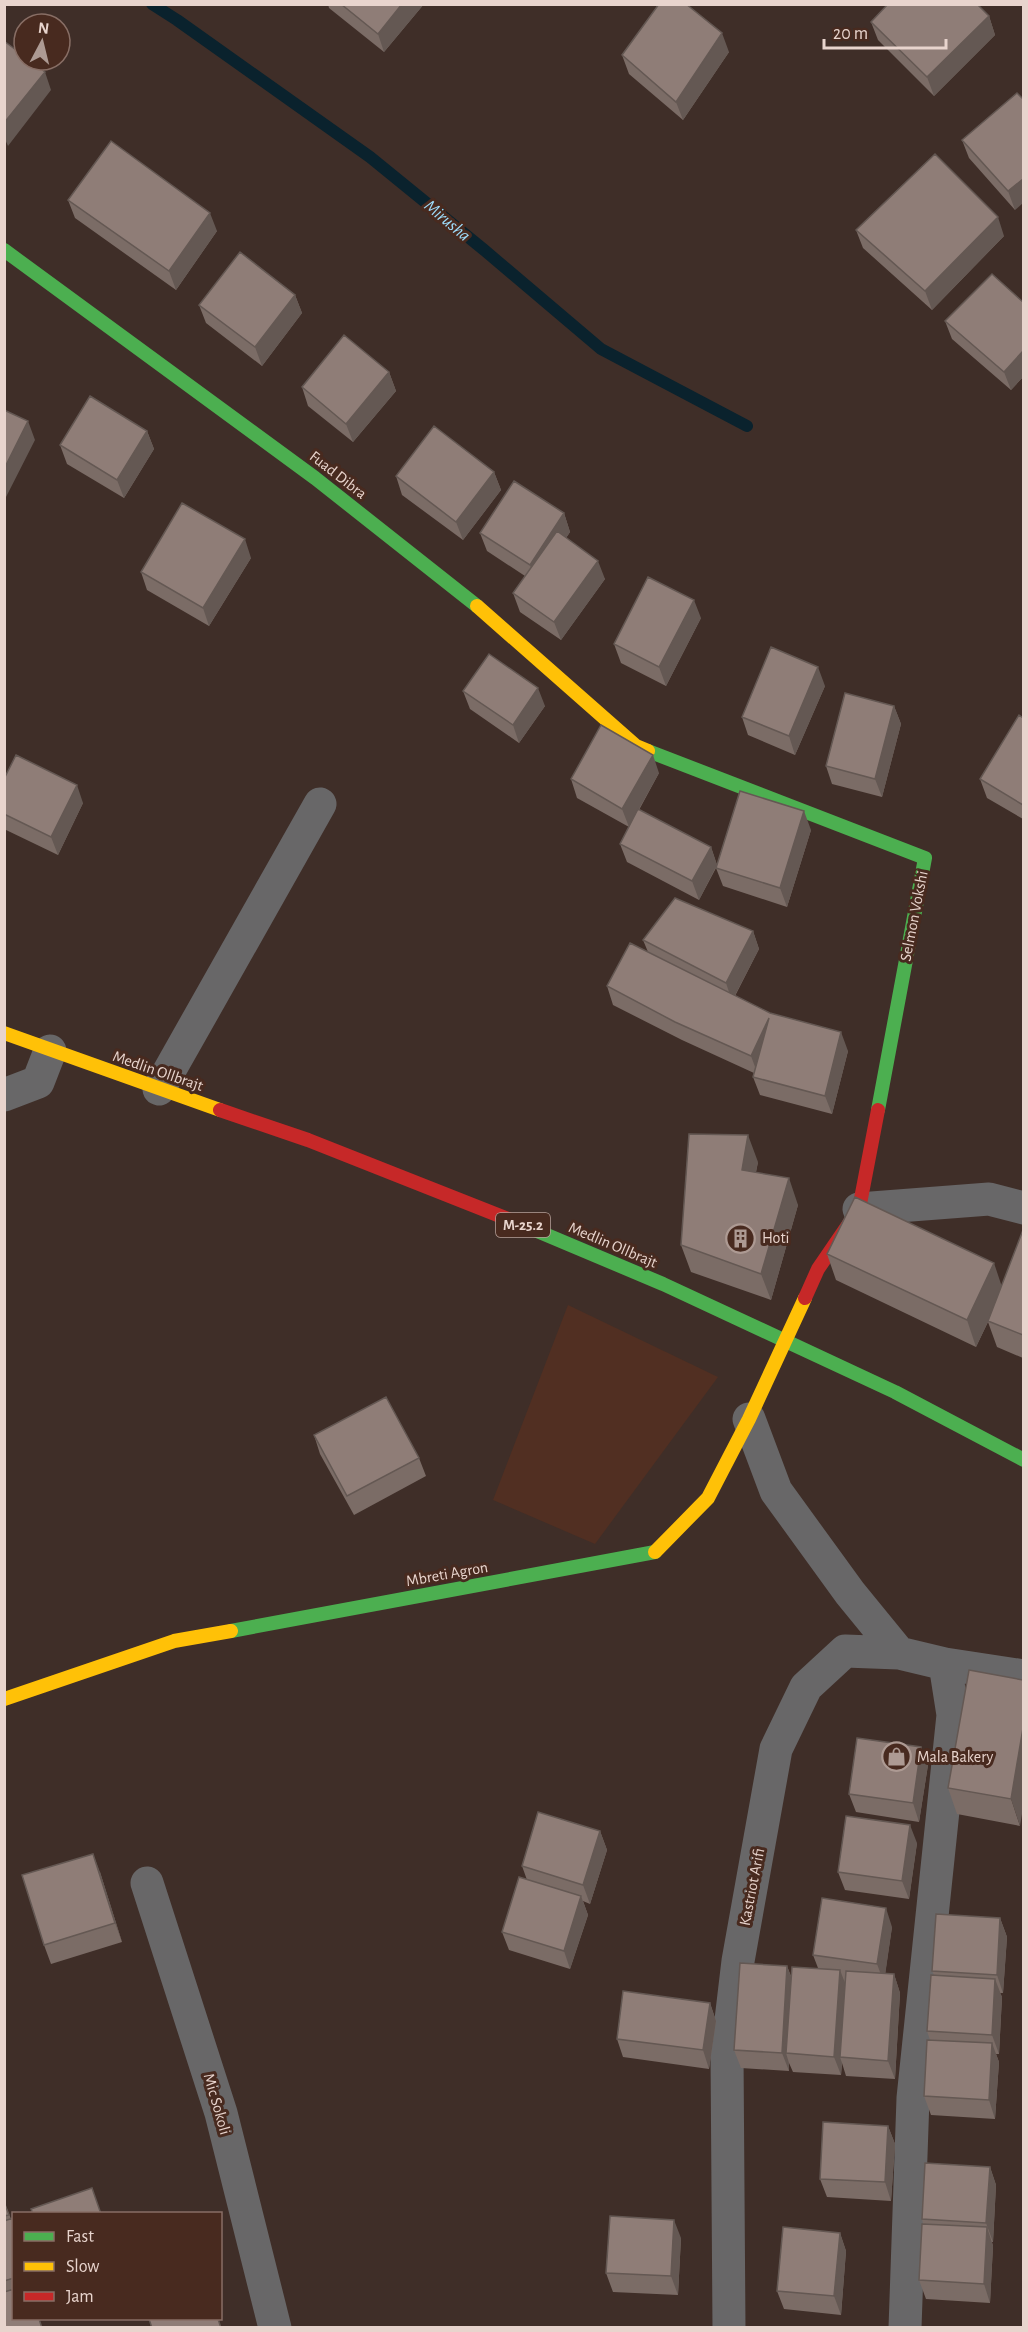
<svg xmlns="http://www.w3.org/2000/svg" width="1028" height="2332" font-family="'Alegreya Sans',sans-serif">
<rect width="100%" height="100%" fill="#3f2e28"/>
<path fill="#512f22" d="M568,1305L718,1377L595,1544L493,1500Z"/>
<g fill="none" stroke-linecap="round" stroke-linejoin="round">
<path stroke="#0a222d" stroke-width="12" d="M152,4L177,20L370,157L483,249L601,349L747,426"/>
<path stroke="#686768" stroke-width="33" d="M159,1089L320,804
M4,1095L38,1082L50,1051
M859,1209L989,1199L1024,1208
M749,1419L776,1491L850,1593L899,1653
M147,1883L221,2113L275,2328
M729,2328L727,2054L738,1961L776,1749L806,1687L845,1651L899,1653L945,1664L1024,1676
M905,2328L913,2098L953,1715L945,1664"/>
<path stroke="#4caf50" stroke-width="14" d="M4,250L315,478L477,606
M648,751L925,858L878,1110
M523,1225L663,1284L895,1392L1024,1460
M231,1631L655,1552"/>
<path stroke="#ffc107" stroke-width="14" d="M477,606L636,746L648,751
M4,1033L220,1110
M655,1552L708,1498L749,1419L805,1298
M4,1699L174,1641L231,1631"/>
<path stroke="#c62828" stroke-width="14" d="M220,1110L308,1140L523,1225
M805,1298L818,1269L859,1209L878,1110"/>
</g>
<path fill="#7b6c66" d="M328,4H424L384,52L329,8Z
M989,16L995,35L934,96L878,40L871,22Z
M729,52L683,120L629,74L622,55Z
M1023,99L1015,210L969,158L962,140Z
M68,200L217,231L176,290L75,218Z
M856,230L1004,236L932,310L863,248Z
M295,295L302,313L262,366L206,323L199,305Z
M1023,302V377L1011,390L952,339L945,321Z
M389,372L396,391L353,442L308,406L302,387Z
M147,431L154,449L124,498L67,464L60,445Z
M494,472L501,490L463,540L402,495L396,476Z
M564,513L570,532L566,538L605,579L561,640L520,612L513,593L525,576L487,551L480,533Z
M251,558L209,626L147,590L141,572Z
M701,618L666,686L621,663L614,644Z
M825,686L795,755L748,735L742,717Z
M463,691L545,706L519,743L470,709Z
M894,706L901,724L882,797L832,784L826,766Z
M1023,718V819L987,798L980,779Z
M659,773L639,810L711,847L717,865L811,830L787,907L723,886L716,868L699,900L627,862L620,844L629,827L577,798L571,779Z
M4,779L83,803L58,855L4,829Z
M753,931L759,949L735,996L848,1051L832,1114L760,1095L753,1077L754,1073L682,1040L613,1005L607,986L648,952L643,940Z
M758,1162L756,1172L798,1205L771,1300L691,1272L681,1245Z
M1023,1230V1358L997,1347L988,1322L976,1347L836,1280L827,1254L1002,1285Z
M314,1435L419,1458L426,1476L354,1515L320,1454Z
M969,1670L1020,1826L957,1814L948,1788Z
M921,1747L928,1765L919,1822L856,1812L849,1794Z
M600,1831L607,1850L590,1904L583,1901L588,1915L570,1969L509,1950L502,1932L527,1880L522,1866Z
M917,1843L909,1899L845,1890L838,1872Z
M100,1872L122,1942L51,1964L44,1945Z
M1000,1918L1007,1937L1003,1993H1000L1002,1997L999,2054H996L999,2062L995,2119L931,2115L924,2096L930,2040L927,2031L934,1975L932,1971Z
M892,1927L885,1974H894L900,1993L895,2079L846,2076L842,2063L841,2075L793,2072L789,2063V2071L741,2068L734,2050L787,1966L791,1976L818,1968L813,1955Z
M710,2003L716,2021L709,2069L623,2057L617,2039Z
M888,2126L895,2144L891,2201L827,2197L820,2179Z
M990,2167L996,2185L993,2242H992L993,2246L990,2303L926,2299L919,2280L923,2224L922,2219Z
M4,2201L11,2219L14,2220V2319L4,2328Z
M840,2233L846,2251L841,2315L784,2309L777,2291Z
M681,2238L678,2295L613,2292L606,2273Z"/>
<path fill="#645853" d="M402,4H424L384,52L378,34Z
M989,16L995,35L934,96L927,77Z
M722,33L729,52L683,120L676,102Z
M45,72L51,90L8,146L4,137V123Z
M1023,179V203L1015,210L1008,191Z
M210,213L217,231L176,290L169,271Z
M998,217L1004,236L932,310L925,291Z
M295,295L302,313L262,366L255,347Z
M1023,351V377L1011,390L1004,372Z
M389,372L396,391L353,442L346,424Z
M28,421L35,440L4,501V469Z
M147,431L154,449L124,498L117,480Z
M494,472L501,490L463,540L456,522Z
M564,513L570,532L536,584L530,565Z
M245,539L251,558L209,626L203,608Z
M598,561L605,579L561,640L554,622Z
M694,600L701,618L666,686L659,667Z
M818,667L825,686L795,755L789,736Z
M538,688L545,706L519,743L513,725Z
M894,706L901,724L882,797L875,779Z
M653,755L659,773L629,827L622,809Z
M77,785L83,803L58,855L51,837Z
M804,811L811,830L787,907L780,888Z
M711,847L717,865L699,900L692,881Z
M753,931L759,949L732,1001L726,983Z
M769,1018L758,1075L751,1056Z
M841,1032L848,1051L832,1114L825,1096Z
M748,1135L758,1162L751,1196L742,1170Z
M789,1178L798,1205L771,1300L761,1274Z
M994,1263L1003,1290L976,1347L967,1320Z
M1023,1728V1808L1020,1826L1011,1799Z
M921,1747L928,1765L919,1822L913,1803Z
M910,1825L917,1843L909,1899L902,1881Z
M600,1831L607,1850L590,1904L583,1885Z
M93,1854L100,1872L122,1942L115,1923Z
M581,1896L588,1915L570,1969L564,1951Z
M886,1908L892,1927L884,1983L877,1964Z
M1000,1918L1007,1937L1003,1993L997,1975Z
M787,1966L794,1985L786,2053L789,2063V2071L782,2053Z
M840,1970L847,1988L840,2057L842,2063L841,2075L834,2057Z
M894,1974L900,1993L895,2079L888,2061Z
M995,1979L1002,1997L999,2054L992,2035Z
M710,2003L716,2021L709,2069L703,2050Z
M992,2043L999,2062L995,2119L989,2100Z
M888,2126L895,2144L891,2201L885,2182Z
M990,2167L996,2185L993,2242L986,2223Z
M674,2220L681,2238L678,2295L671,2276Z
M987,2227L993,2246L990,2303L984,2284Z
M840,2233L846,2251L841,2315L834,2296Z"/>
<path fill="#8f7d77" stroke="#645853" stroke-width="1.5" d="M341,4H402L378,34Z
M659,4H686L722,33L676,102L622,55Z
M888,4H977L989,16L927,77L871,22Z
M4,41L24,56V60H30L45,72L4,123Z
M1017,93L1023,99V179L1008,191L962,140Z
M111,141L210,213L169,271L68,200Z
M935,154L998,217L925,291L856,230Z
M240,252L295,295L255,347L199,305Z
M992,274L1023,302V351L1004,372L945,321Z
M344,335L389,372L346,424L302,387Z
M90,396L147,431L117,480L60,445Z
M4,410L28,421L4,469Z
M434,426L494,472L456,522L396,476Z
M514,481L564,513L530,565L480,533Z
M182,503L245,539L203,608L141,572Z
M557,531L598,561L554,622L513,593Z
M648,577L694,600L659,667L614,644Z
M771,647L818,667L789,736L742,717Z
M489,654L538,688L513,725L463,691Z
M845,693L894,706L875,779L826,766Z
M1019,715L1023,718V805L980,779Z
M601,725L653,755L622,809L571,779Z
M16,755L77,785L51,837L4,814V779Z
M740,791L804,811L780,888L716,868Z
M638,809L711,847L692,881L620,844Z
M675,898L753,931L726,983L643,940Z
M630,943L770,1013L841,1032L825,1096L753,1077L769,1018L751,1056L675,1022L607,986Z
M689,1134L748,1135L742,1170L789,1178L761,1274L681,1245Z
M855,1197L994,1263L967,1320L827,1254Z
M1023,1230V1335L988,1321Z
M386,1397L419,1458L347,1496L314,1435Z
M969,1670L1023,1680V1728L1011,1799L948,1788Z
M857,1738L921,1747L913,1803L849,1794Z
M538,1812L600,1831L583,1885L522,1866Z
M846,1816L910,1825L902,1881L838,1872Z
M93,1854L115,1923L44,1945L22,1875Z
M519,1877L581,1896L564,1951L502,1932Z
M822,1898L886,1908L877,1964L813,1955Z
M936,1914L1000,1918L997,1975L932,1971Z
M740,1963L787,1966L782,2053L734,2050Z
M792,1967L840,1970L834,2057L786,2053Z
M846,1971L894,1974L888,2061L840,2057Z
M931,1975L995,1979L992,2035L927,2031Z
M623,1991L710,2003L703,2050L617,2039Z
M927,2040L992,2043L989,2100L924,2096Z
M823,2122L888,2126L885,2182L820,2179Z
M925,2163L990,2167L986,2223L922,2219Z
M92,2188L101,2214H33L31,2209Z
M4,2202L9,2215L4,2216Z
M610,2216L674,2220L671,2276L606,2273Z
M13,2218L14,2278L4,2281V2221Z
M922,2224L987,2227L984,2284L919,2280Z
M783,2227L840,2233L834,2296L777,2291Z
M14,2289V2319H39L42,2328H4V2292Z
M149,2319H218L221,2328H152Z"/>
<defs>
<symbol id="building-ring" viewBox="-11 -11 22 22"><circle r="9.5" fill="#482a1f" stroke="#ad9a93" stroke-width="1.5"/><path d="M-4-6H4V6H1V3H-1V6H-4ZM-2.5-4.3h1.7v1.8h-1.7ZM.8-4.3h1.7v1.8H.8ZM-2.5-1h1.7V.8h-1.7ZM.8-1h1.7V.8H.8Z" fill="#ad9a93"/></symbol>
<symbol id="shop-ring" viewBox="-11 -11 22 22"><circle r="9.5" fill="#482a1f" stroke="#ad9a93" stroke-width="1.5"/><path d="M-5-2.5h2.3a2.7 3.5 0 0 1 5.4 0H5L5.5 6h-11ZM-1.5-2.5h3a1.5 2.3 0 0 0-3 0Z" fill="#ad9a93"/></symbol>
</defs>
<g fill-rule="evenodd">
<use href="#building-ring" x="724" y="1222" width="33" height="33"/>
<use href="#shop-ring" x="880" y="1740" width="33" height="33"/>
</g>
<g text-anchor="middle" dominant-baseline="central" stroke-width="6" stroke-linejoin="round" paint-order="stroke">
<rect fill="#482a1f" stroke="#b8a199" stroke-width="1.5" x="496" y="1213" width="54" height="24" rx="4.5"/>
<g font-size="15" font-weight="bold" fill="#e8d4cd">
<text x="523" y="1225">M-25.2</text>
</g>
<g font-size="16" fill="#e8d4cd" stroke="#482a1f">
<text transform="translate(338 475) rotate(38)">Fuad Dibra</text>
<text transform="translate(914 916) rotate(-79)">Selmon Vokshi</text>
<text transform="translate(158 1071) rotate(19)">Medlin Ollbrajt</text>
<text transform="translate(613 1245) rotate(23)">Medlin Ollbrajt</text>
<text transform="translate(447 1574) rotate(-10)">Mbreti Agron</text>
<text transform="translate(752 1887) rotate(-79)">Kastriot Arifi</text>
<text transform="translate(217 2104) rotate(74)">Mic Sokoli</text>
</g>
<g font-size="16" fill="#e8d4cd" stroke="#482a1f" text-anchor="start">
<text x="762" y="1238">Hoti</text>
<text x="917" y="1757">Mala Bakery</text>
</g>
<g font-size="18" font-style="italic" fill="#9ddcfb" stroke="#482a1f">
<text transform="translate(447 221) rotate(40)">Mirusha</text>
</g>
</g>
<rect width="1028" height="2332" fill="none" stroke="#e8d4cd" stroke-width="12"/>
<rect x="12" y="2212" width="210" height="108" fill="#482a1f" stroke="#886e65" stroke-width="1.5"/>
<rect x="24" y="2232" width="30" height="9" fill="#4caf50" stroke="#886e65" stroke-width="1.5"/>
<text x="66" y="2242" font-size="18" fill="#e8d4cd">Fast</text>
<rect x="24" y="2262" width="30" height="9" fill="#ffc107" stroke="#886e65" stroke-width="1.5"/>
<text x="66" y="2272" font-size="18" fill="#e8d4cd">Slow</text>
<rect x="24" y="2292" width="30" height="9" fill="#c62828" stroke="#886e65" stroke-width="1.5"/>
<text x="66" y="2302" font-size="18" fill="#e8d4cd">Jam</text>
<g transform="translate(42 42) rotate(7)"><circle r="28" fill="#482a1f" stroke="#886e65" stroke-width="1.5"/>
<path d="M0-4.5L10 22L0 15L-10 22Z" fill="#ad9a93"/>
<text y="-9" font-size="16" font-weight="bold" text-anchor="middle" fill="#e8d4cd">N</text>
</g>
<path d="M824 39v9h122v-9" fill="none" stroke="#e8d4cd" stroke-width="3"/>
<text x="833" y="39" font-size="18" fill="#e8d4cd" stroke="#482a1f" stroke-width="4.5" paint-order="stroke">20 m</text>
</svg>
